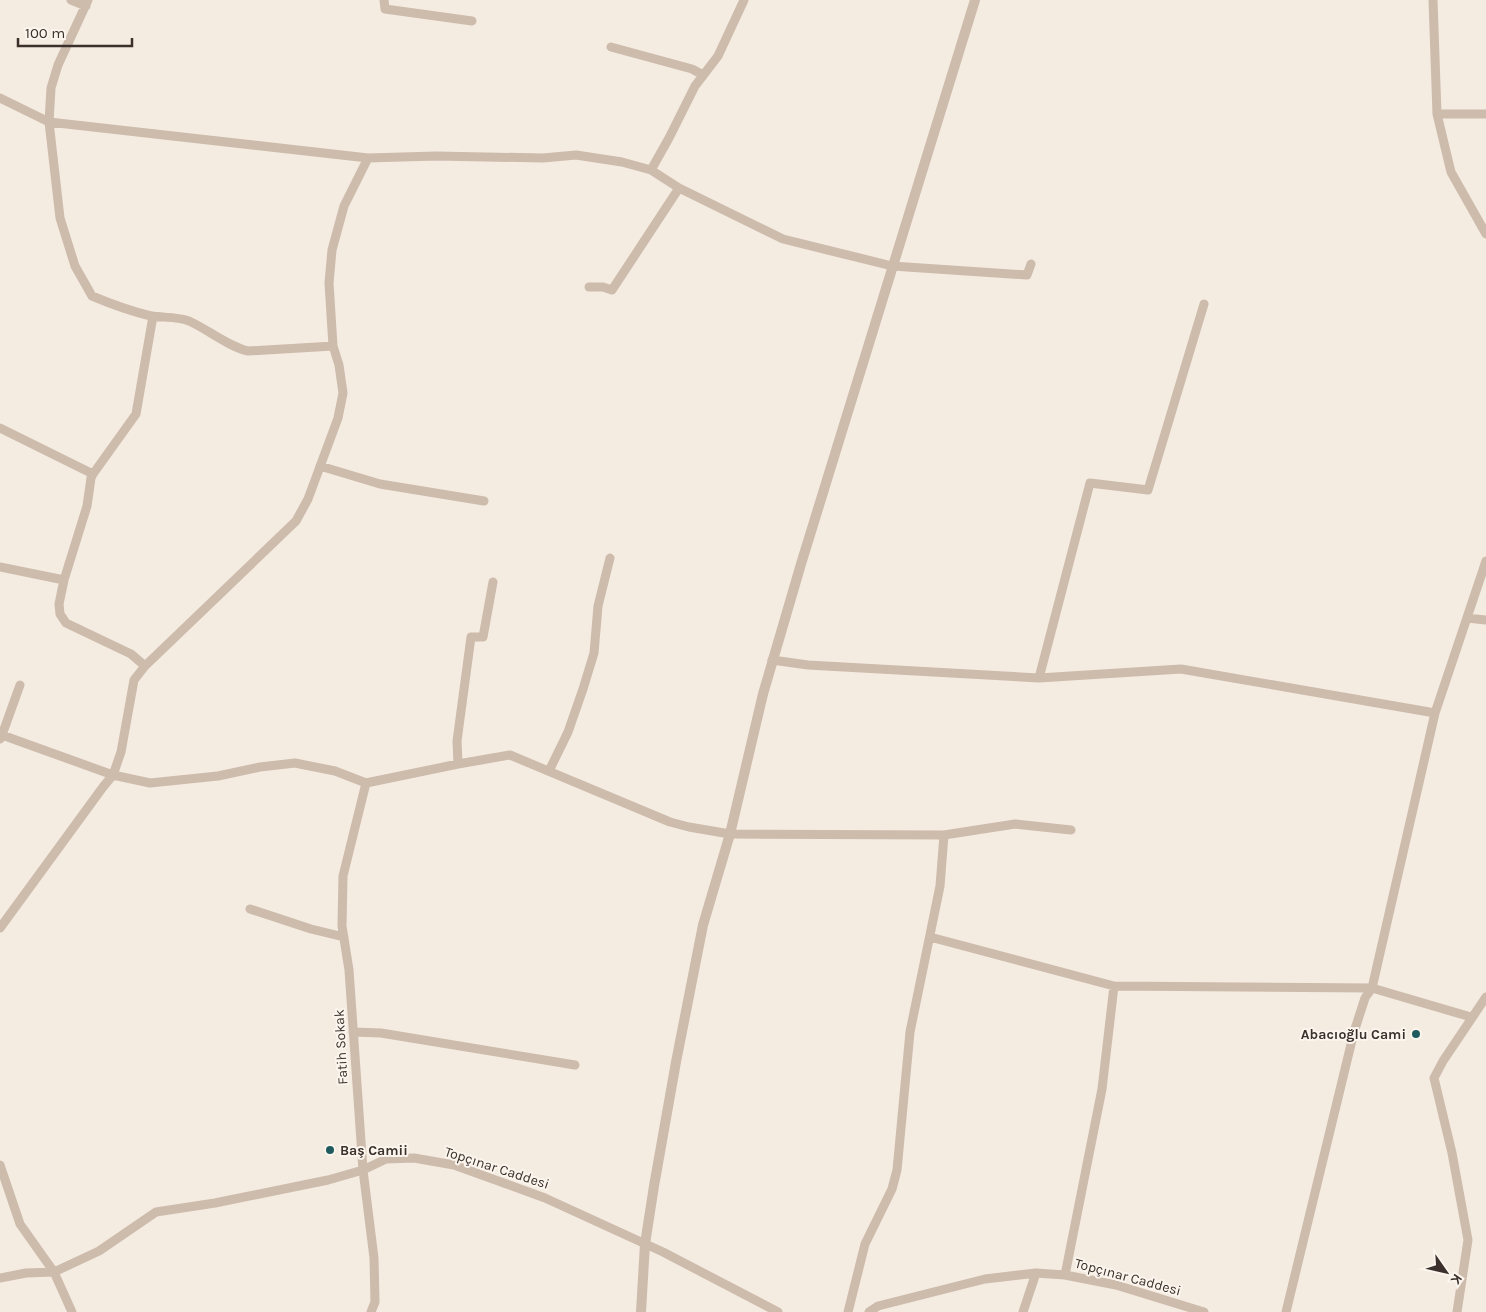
<svg xmlns="http://www.w3.org/2000/svg" width="1486" height="1312" font-family="Karla,sans-serif">
<rect width="100%" height="100%" fill="#f4ebe1"/>
<g fill="none" stroke-linecap="round" stroke-linejoin="round">
<path stroke="#cdbbac" stroke-width="9" d="M71,0L86,6
M88,0L58,65L51,88L49,122L60,218L75,266L92,296C111,304 130,311 151,316C164,318 175,316 189,321C209,330 227,346 248,351L333,346
M384,0L385,9L472,21
M1433,0L1437,114L1451,172L1486,234
M611,47L692,69L703,75
M0,98L49,122L368,158L436,156L543,158L576,155L622,162L651,170L679,188L783,239L892,266L1027,275L1031,264
M1437,114H1486
M651,170L669,138L695,86L718,56L744,0
M589,287H603L612,290L679,188
M0,428L93,474
M320,466L380,484L484,501
M0,567L64,580
M1467,618L1486,620
M772,660L808,665L1039,678L1181,669L1435,713
M145,666L131,654L66,623L60,614L59,604L64,580L87,506L91,478L93,474L136,414L153,316
M1039,678L1090,483L1148,490L1204,304
M2,735L20,685
M0,739L2,735L113,775L150,783L218,776L260,767L295,763L335,771L366,783L458,764L510,755L670,822L689,827L730,834L944,835L1015,824L1071,830
M458,764L457,741L471,637H483L493,582
M549,771L568,732L583,689L594,653L598,606L610,558
M366,783L343,876L342,926L349,970L363,1170L374,1258L375,1302L371,1312
M250,909L311,929L344,937
M0,928L103,787L113,775L121,752L134,680L145,666L296,521L308,499L338,418L343,393L339,365L333,346L329,283L332,250L344,206L368,158
M930,937L1114,986L1372,988
M1471,1017L1372,988L1435,713L1486,561
M353,1032L381,1033L575,1065
M0,1165L20,1224L54,1272L99,1251L156,1212L215,1203L328,1180L363,1170L386,1159L414,1158L454,1165L545,1198L663,1252L778,1312
M1065,1275L1102,1089L1114,986
M0,1278L26,1273L54,1272L72,1312
M848,1312L865,1244L892,1189L897,1170L910,1032L940,886L944,835
M869,1312L878,1306L985,1279L1036,1273L1065,1275L1116,1285L1204,1312
M1023,1312L1036,1273
M1286,1312L1354,1032L1365,998L1372,988
M1457,1312L1468,1240L1452,1153L1434,1078L1443,1061L1486,997"/>
<path stroke="#cdbbac" stroke-width="10" d="M641,1312L645,1244L654,1186L676,1062L703,925L730,834L763,694L801,564L975,0"/>
</g>
<g fill="#1f5a5e" stroke="#fbf5ee" stroke-width="2">
<circle cx="1416" cy="1034" r="5"/>
<circle cx="330" cy="1150" r="5"/>
</g>
<g text-anchor="middle" dominant-baseline="central" stroke-width="4" stroke-linejoin="round" paint-order="stroke">
<g font-size="14" font-weight="bold" fill="#3b302b" stroke="#fbf5ee" text-anchor="end">
<text x="1406" y="1034">Abacıoğlu Cami</text>
<text x="340" y="1150" text-anchor="start">Baş Camii</text>
</g>
<g font-size="14" fill="#3b302b" stroke="#fbf5ee">
<text transform="translate(341 1047) rotate(-93)">Fatih Sokak</text>
<text transform="translate(497 1168) rotate(18)">Topçınar Caddesi</text>
<text transform="translate(1128 1277) rotate(15)">Topçınar Caddesi</text>
</g>
</g>
<g transform="translate(1446 1272) rotate(124)" stroke="#fbf5ee" stroke-width="4" paint-order="stroke">
<path d="M0-4L9 19L0 12L-9 19Z" fill="#3b302b"/>
<text y="-8" font-size="14" font-weight="bold" text-anchor="middle" fill="#3b302b">K</text>
</g>
<path d="M18 38v8h114v-8" fill="none" stroke="#3b302b" stroke-width="2.5"/>
<text x="25" y="38" font-size="15" fill="#3b302b" stroke="#fbf5ee" stroke-width="4" paint-order="stroke">100 m</text>
</svg>
